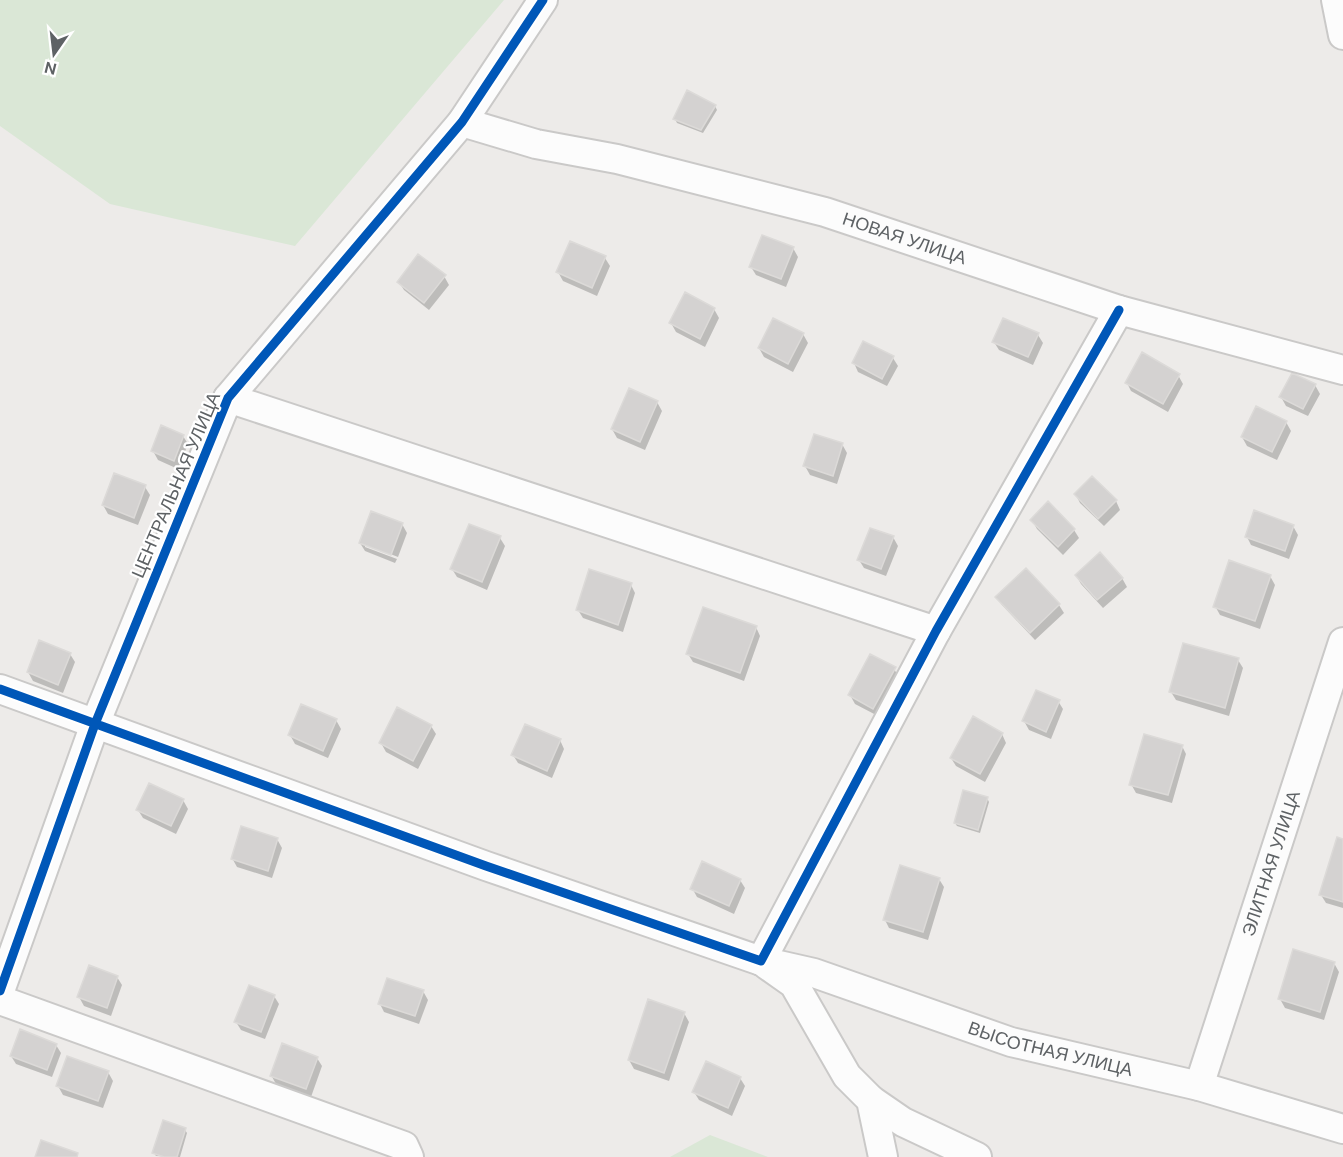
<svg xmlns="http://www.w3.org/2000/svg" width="1343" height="1157" font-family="'DM Sans',sans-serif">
<rect width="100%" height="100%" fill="#edebe9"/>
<path fill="#dae7d6" d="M0,0H504L295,246L110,204L0,126Z
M710,1135L768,1157H670Z"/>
<path fill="#0003" d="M715,106L717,110L703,133L677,123L675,119Z
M793,248L798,257L786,287L756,275L751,267Z
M605,258L610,266L597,296L563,281L558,272Z
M444,276L449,285L429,310L404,290L399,282Z
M686,294L714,309L719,318L705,347L676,332L671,323Z
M803,334L808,343L793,372L764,357L759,348Z
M1038,335L1043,343L1033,365L999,350L994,342Z
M893,358L898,366L887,386L858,372L854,363Z
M1178,375L1183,384L1168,412L1131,391L1127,383Z
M1315,385L1320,394L1308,416L1286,406L1281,397Z
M657,402L662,411L645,450L617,438L612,429Z
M1286,422L1291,431L1277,460L1247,446L1242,437Z
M183,436L188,444L178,469L158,460L153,451Z
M842,444L847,453L837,484L810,475L805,466Z
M145,487L150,495L138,525L108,514L103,505Z
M1076,495L1116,501L1120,510L1104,526L1080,503Z
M1032,520L1074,530L1079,538L1063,555L1037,529Z
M402,524L407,533L398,557L365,544V547L397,559L395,563L365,551L360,543Z
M1293,526L1298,535L1289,559L1251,545L1247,537Z
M893,537L898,546L886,576L864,568L859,560Z
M500,538L505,546L487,590L457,577L452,569Z
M1076,575L1122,578L1127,587L1103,608L1081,584Z
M1270,576L1275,585L1260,629L1220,615L1215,606Z
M631,585L635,593L623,632L583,618L578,610Z
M997,597L1059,605L1064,613L1035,640L1002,605Z
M756,627L760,636L744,681L693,662L688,654Z
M70,654L75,662L63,693L33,681L28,672Z
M1238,660L1243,668L1229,716L1176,700L1171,692Z
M894,669L899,677L878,716L855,704L850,695Z
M1058,701L1063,709L1051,739L1029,730L1024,721Z
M336,720L341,729L328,758L295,744L290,735Z
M431,726L436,734L418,769L386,752L381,743Z
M1002,734L1006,743L985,782L956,766L951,758Z
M560,740L564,749L552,778L518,763L513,755Z
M1182,746L1186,754L1172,803L1136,793L1131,784Z
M987,798L989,802L980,833L957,826L955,823Z
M183,800L188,809L176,834L143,818L138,810Z
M277,839L282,848L272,878L237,867L232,858Z
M1343,841V908L1326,903L1321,895Z
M939,879L944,887L928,940L889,928L885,920Z
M740,880L745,888L734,914L697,897L692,888Z
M1334,963L1339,972L1324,1020L1285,1008L1280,999Z
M117,977L122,985L111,1016L84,1006L79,997Z
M423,991L428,1000L419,1024L384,1012L380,1004Z
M274,996L279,1004L265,1039L241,1030L236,1022Z
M684,1013L689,1022L669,1081L634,1069L629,1060Z
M56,1045L61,1053L52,1077L16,1064L11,1056Z
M317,1058L322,1066L311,1097L276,1084L271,1075Z
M108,1072L113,1081L103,1108L63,1095L58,1086Z
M740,1078L745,1086L732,1116L699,1100L694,1092Z
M185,1130L187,1133L180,1157L156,1156L154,1153Z"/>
<path fill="#d4d2d1" stroke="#dcdad8" stroke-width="1.5" d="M687,90L716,105L701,130L673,119Z
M762,235L794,247L781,279L749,267Z
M570,241L606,256L592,288L556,272Z
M418,254L446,275L424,303L397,282Z
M685,292L715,308L700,339L669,323Z
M773,318L804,333L788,364L758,348Z
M1003,318L1039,333L1028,357L992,342Z
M863,341L894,356L882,379L852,363Z
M1142,352L1180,374L1163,404L1125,383Z
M1292,373L1316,384L1303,409L1279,397Z
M629,388L658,401L640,442L611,429Z
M1256,406L1287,421L1272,452L1241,437Z
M161,425L184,435L174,461L151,451Z
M814,434L843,443L833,476L803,466Z
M114,473L146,485L134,518L102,505Z
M1092,476L1117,500L1098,519L1074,494Z
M1048,501L1075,529L1058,547L1030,520Z
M1254,510L1294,525L1285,551L1245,537Z
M371,511L403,523L391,555L359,543Z
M469,524L501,536L482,582L450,569Z
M870,528L894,536L881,569L857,560Z
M1100,552L1123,578L1097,600L1075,575Z
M1229,560L1271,575L1255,621L1213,607Z
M1026,568L1060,604L1030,633L995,597Z
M589,569L632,583L618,625L576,610Z
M703,607L757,626L740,673L686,654Z
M39,640L71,653L58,685L27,672Z
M1183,643L1239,658L1225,708L1169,692Z
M870,654L896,667L873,709L848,695Z
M1036,690L1060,700L1046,732L1022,721Z
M301,704L337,719L323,751L288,735Z
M397,707L432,725L413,761L379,743Z
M973,716L1003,733L980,774L950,758Z
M525,724L561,739L547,771L511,755Z
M1144,734L1183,745L1168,795L1129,785Z
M149,783L184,799L171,826L136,810Z
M963,790L988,797L978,830L954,823Z
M241,826L278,838L268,871L231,859Z
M1337,837L1343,839V902L1319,895Z
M702,861L741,879L729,906L690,889Z
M900,865L940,878L923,932L883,920Z
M1293,949L1335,962L1320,1012L1278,999Z
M89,965L118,976L107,1008L77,997Z
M387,978L424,990L415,1016L378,1004Z
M249,985L275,995L261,1032L234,1022Z
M648,999L685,1012L664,1073L628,1060Z
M20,1029L57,1044L47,1070L10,1056Z
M282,1043L318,1057L306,1089L270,1076Z
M67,1056L109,1071L98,1101L56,1086Z
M706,1061L741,1077L728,1108L692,1092Z
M163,1120L186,1128L177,1157H164L152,1153Z
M41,1140L78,1153L77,1157H35Z"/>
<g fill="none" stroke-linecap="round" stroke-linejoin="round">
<defs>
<g id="street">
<path d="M1336,0L1343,35"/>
<path id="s1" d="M462,122L536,144L617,159L825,212L1119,310L1343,370"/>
<path d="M228,398L936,631"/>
<path d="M0,689L486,866L761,961L936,631L1119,310"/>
<path id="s2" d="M761,961L814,973L1011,1042L1199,1086L1343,1129"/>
<path d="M767,965L794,984L847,1076L871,1100L883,1157"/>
<path d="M0,991L95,724L228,398L462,122L543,0"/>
<path d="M0,1000L404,1146L409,1157"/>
<path id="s3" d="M1199,1086L1343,642"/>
<path d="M871,1100L903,1122L977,1157"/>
</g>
</defs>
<use href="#street" stroke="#cac9c8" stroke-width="32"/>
<use href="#street" stroke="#fcfcfc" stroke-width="28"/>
<defs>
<path id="cycleway" d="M0,689L486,866L761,961L936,631L1119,310
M0,991L95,724L228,398L462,122L543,0"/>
</defs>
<use href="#cycleway" stroke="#fff" stroke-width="13"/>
<use href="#cycleway" stroke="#0057b8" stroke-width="9"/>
</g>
<g text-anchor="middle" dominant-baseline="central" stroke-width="4.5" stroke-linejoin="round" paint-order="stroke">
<g font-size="18" fill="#5e6265" stroke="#fff">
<text stroke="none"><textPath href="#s1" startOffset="458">НОВАЯ УЛИЦА</textPath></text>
<text transform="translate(176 485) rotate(-67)">ЦЕНТРАЛЬНАЯ УЛИЦА</text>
<text stroke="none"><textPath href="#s3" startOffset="234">ЭЛИТНАЯ УЛИЦА</textPath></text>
<text stroke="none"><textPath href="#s2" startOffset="303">ВЫСОТНАЯ УЛИЦА</textPath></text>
</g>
</g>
<g transform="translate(54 54) rotate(194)" stroke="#ffffff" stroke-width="4.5" paint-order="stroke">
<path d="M0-4.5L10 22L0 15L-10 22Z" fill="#5e6265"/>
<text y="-9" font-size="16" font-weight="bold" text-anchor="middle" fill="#5e6265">N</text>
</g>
</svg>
